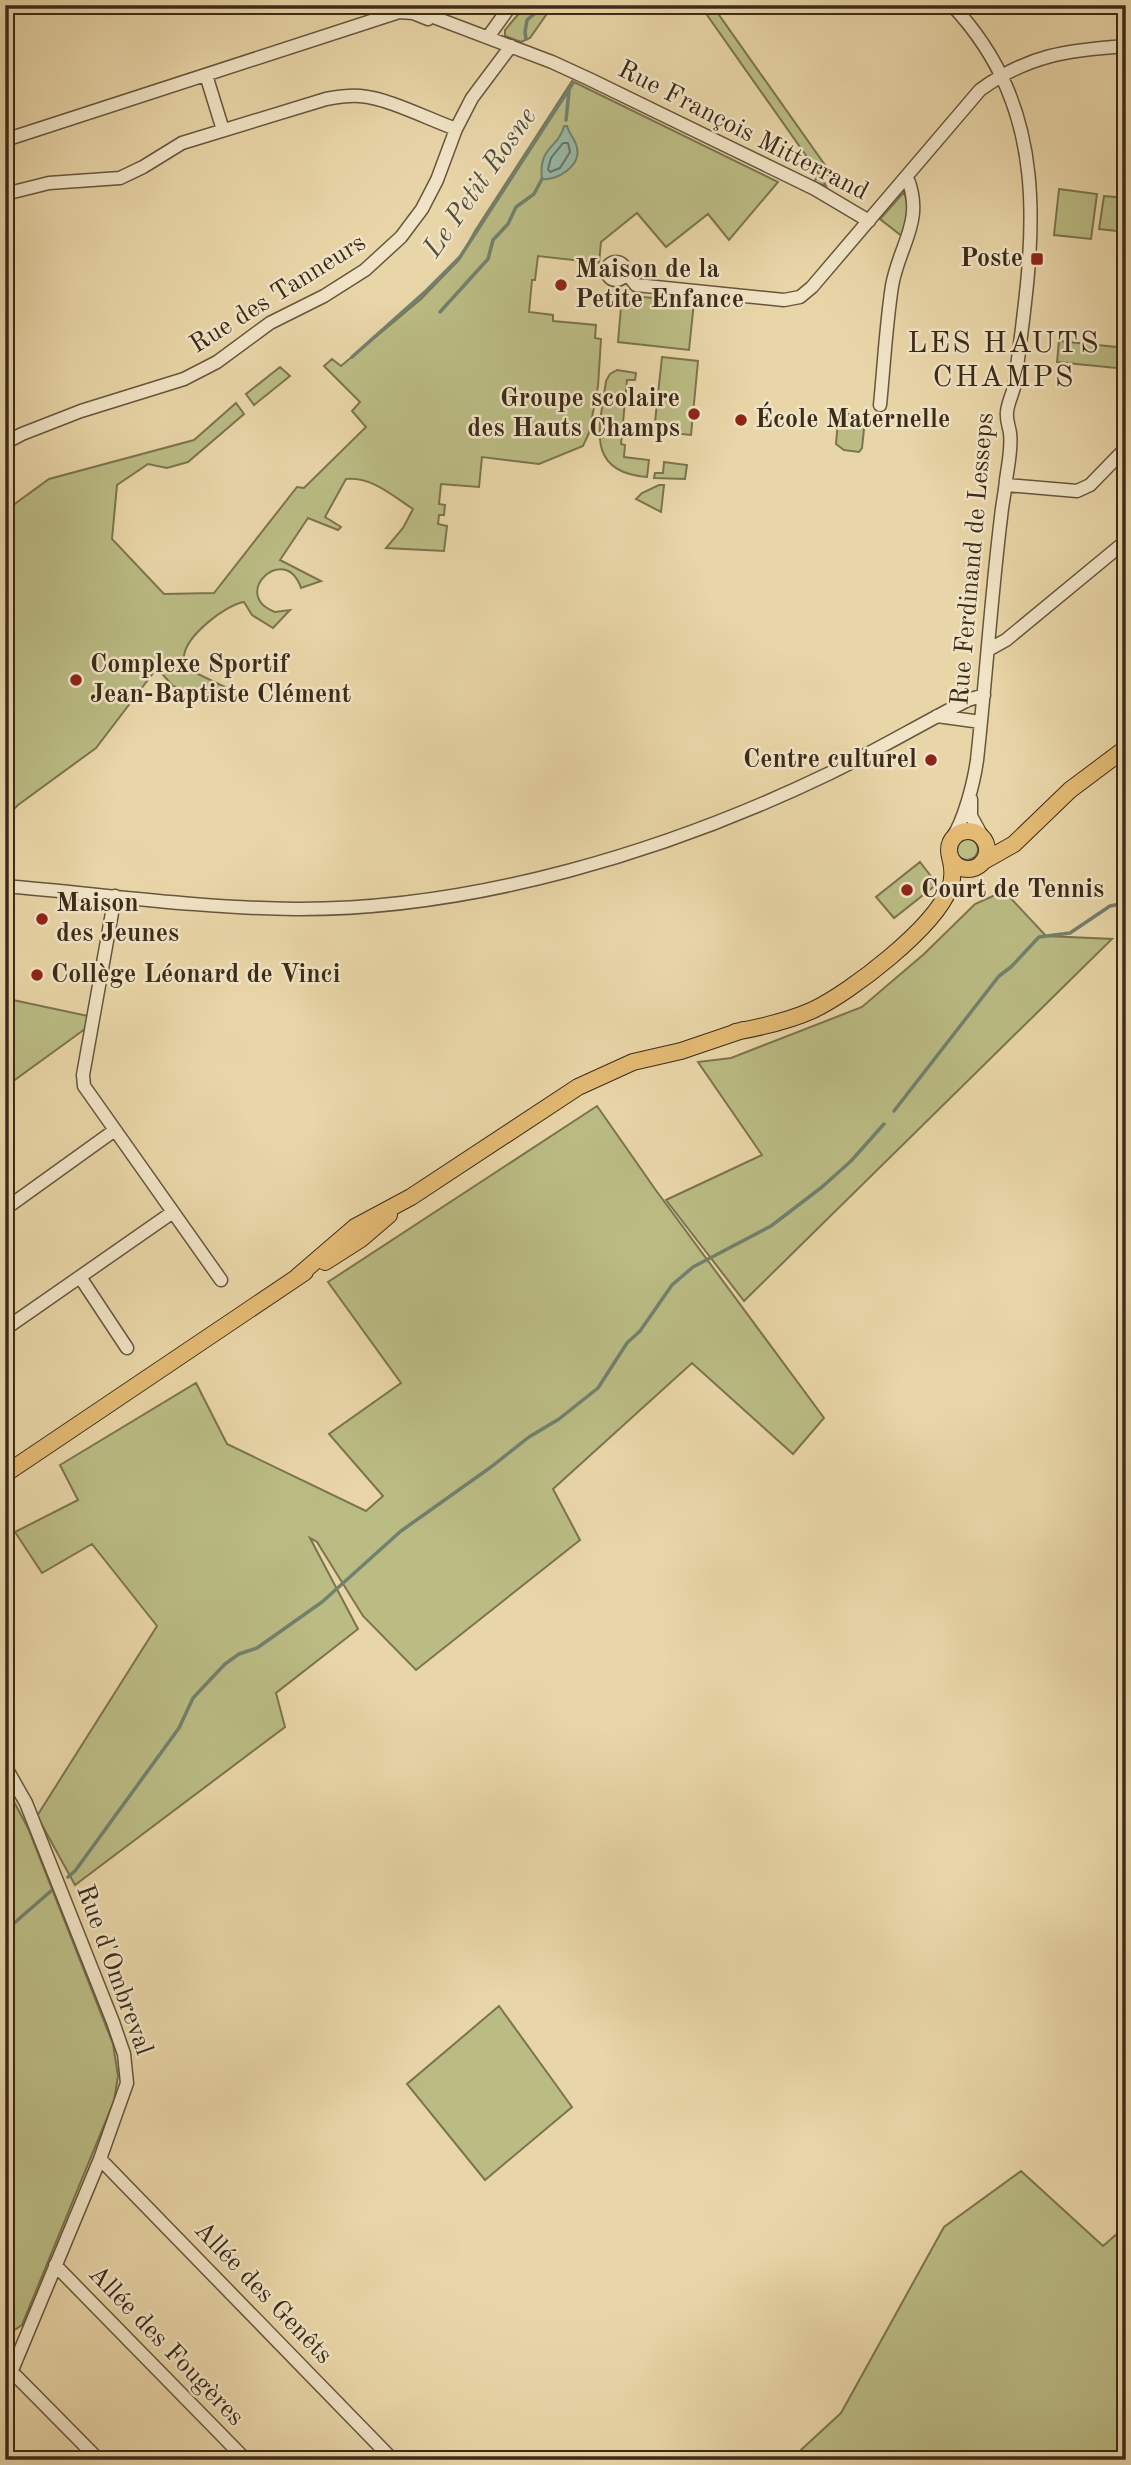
<svg xmlns="http://www.w3.org/2000/svg" width="1131" height="2465" font-family="'Old Standard TT',serif">
<rect width="100%" height="100%" fill="#e9d6a8"/>
<filter id="stains"><feTurbulence type="fractalNoise" baseFrequency=".00286" numOctaves="4"/><feColorMatrix values="0 0 0 0 .2 0 0 0 0 .09 0 0 0 0 .02 0 0 0 .5 -.17"/></filter>
<radialGradient id="worn" r=".72"><stop offset=".6" stop-color="#630" stop-opacity="0"/><stop offset="1" stop-color="#630" stop-opacity=".3"/></radialGradient>
<path fill="#bbbc84" stroke="#7b744e" stroke-width="2" d="M526,5H553L530,38L521,42L505,36V30Z
M700,5H712L832,175H820L826,186L814,182L819,174Z
M572,81L778,182L729,240L708,214L666,247L637,213L601,242L599,263L538,256L535,280H532L529,312L553,315V321L596,325L595,338L601,339L598,386L589,433L583,446L539,464L482,457L479,487L441,484L439,504L445,505L444,515H439L438,524L447,526L444,551L386,548L403,528L413,509C393,496 371,476 346,479L325,517L341,527L338,530L308,518L280,560L321,581L301,588C285,541 229,595 275,612L290,610L273,628L252,615L244,602C225,605 186,636 184,656C183,660 185,667 186,672L196,673L225,687L198,700L172,685L157,668L96,748L18,805L5,818V511L49,479L194,440L236,403L244,414L188,462L167,468L148,464L117,485L112,539L164,594L214,593L297,487L304,488L366,427L352,411L360,402L324,366L332,359L341,366L421,299L459,260L475,231Z
M1059,189L1097,194L1091,239L1054,235Z
M904,192C910,206 906,222 903,237L880,219Z
M1104,196L1126,198V232L1099,229Z
M622,295L694,302L689,350L618,342Z
M1059,341L1126,348V369L1057,362Z
M662,357L698,361L691,435L654,431Z
M280,367L290,376L254,405L246,394Z
M617,370L636,373L635,380H627L621,444L625,445L624,457L649,460L647,477C584,472 600,426 606,381L610,374Z
M847,414L862,415L865,419L862,448L859,452L844,450L836,444L838,420Z
M664,462L687,465L685,479L654,478L655,473H663Z
M659,485H664L661,512L636,499L642,493Z
M956 849a11 11 0 1 1 22 0a11 11 0 1 1-22 0Z
M920,862L937,884L894,918L876,897Z
M1004,891L1046,936L1112,939L744,1301L666,1200L762,1155L698,1062L731,1058L862,1007L924,954L975,904Z
M13,1000L88,1016L85,1029L5,1087V1040L13,1025Z
M597,1106L655,1189L824,1418L793,1454L692,1363L553,1489L580,1540L416,1670L363,1616L317,1542L310,1538L358,1629L276,1693L285,1727L75,1885L37,1816L157,1626L92,1544L42,1573L15,1532L78,1500L60,1465L196,1383L227,1444L366,1511L383,1496L329,1434L401,1383L328,1282Z
M5,1785L28,1828L113,2044L118,2076L114,2101L22,2325L5,2336Z
M499,2006L572,2107L485,2180L407,2084Z
M1021,2171L1103,2246L1126,2226V2460H790L841,2413L944,2227Z"/>
<path fill="#97b9a7" stroke="#72806e" stroke-width="2" d="M564,126H567C569,134 576,140 577,148C581,166 557,181 542,179C538,146 559,148 564,126Z"/>
<g fill="none" stroke-linecap="round" stroke-linejoin="round">
<path stroke="#697260" stroke-width="2" d="M563,143H568L570,152L560,168L550,172L548,169L551,158Z"/>
<path stroke="#72806e" stroke-width="3.5" d="M526,39L525,32L527,20L545,5
M566,120L569,91
M440,312L488,259L493,240L508,224L516,207L534,194L542,179
M352,357L426,291L460,257L573,83
M894,1111L999,976L1011,967L1039,937L1070,933L1110,906L1126,903
M68,1877L75,1871L179,1728L193,1698L225,1664L239,1654L257,1648L322,1602L401,1531L491,1467L529,1437L559,1419L598,1388L627,1343L640,1331L672,1285L693,1267L771,1226L822,1187L851,1161L884,1124
M5,1931L51,1891"/>
<defs>
<path id="minor" d="M417,5L436,18L552,62L589,79L815,189L869,221
M488,37L511,5
M206,75L223,130
M5,140L399,12L413,13L428,19
M5,194L49,183L120,178L143,167L182,143L326,99C337,97 348,95 360,96C388,98 428,119 456,129
M607 271a9 9 0 1 1 18 0a9 9 0 1 1-18 0Z
M625,271L636,285L784,300L800,297L812,287L980,90C1028,55 1068,50 1126,46
M880,405C884,365 886,325 892,286C899,245 925,221 907,177
M5,443L22,434L81,411L184,379L217,362L270,323L324,296L365,270L401,237L422,209L437,180L456,129L472,98L511,46
M1006,485L1077,491L1090,485L1126,448
M988,650L1006,640L1126,541
M937,716L981,722
M971,799V816L982,836
M952,838C964,821 974,782 977,760C986,679 991,598 1001,517C1002,505 1005,493 1006,480C1008,465 1012,448 1010,433C1009,426 1006,420 1007,412C1008,401 1014,392 1015,382C1033,244 1056,116 952,5
M5,886C101,894 198,908 295,909C474,910 668,851 828,774C876,751 921,724 968,700L984,695
M115,896L83,1075L84,1086L221,1280
M5,1209L115,1130
M80,1277L127,1348
M5,1329L173,1212
M5,1766L26,1803L113,2022L124,2054L127,2083L100,2159L5,2387
M100,2159L393,2460
M55,2265L246,2460
M12,2372L99,2460"/>
<path id="major" d="M949 850a19 19 0 1 1 38 0a19 19 0 1 1-38 0Z
M984,861L1014,844L1070,790L1126,748
M735,1032C762,1027 789,1021 813,1010C851,992 934,928 949,889C954,879 953,868 950,857
M325,1262L361,1239L389,1215
M298,1276L355,1227L411,1197L578,1087L633,1062L681,1051L743,1030
M5,1474L305,1272"/>
</defs>
<use href="#minor" stroke="#66563d" stroke-width="15"/>
<use href="#major" stroke="#3b2b19" stroke-width="18"/>
<use href="#minor" stroke="#f1e4c6" stroke-width="12"/>
<use href="#major" stroke="#e4bb74" stroke-width="16"/>
</g>
<g fill="#8f2418" stroke="#f1e4c6" stroke-width="2.5">
<rect x="1030" y="252" width="14" height="14" rx="3.5"/>
<circle cx="561" cy="285" r="7"/>
<circle cx="694" cy="414" r="7"/>
<circle cx="741" cy="420" r="7"/>
<circle cx="76" cy="680" r="7"/>
<circle cx="931" cy="760" r="7"/>
<circle cx="907" cy="890" r="7"/>
<circle cx="42" cy="919" r="7"/>
<circle cx="37" cy="975" r="7"/>
</g>
<g text-anchor="middle" dominant-baseline="central" stroke-width="5" stroke-linejoin="round" paint-order="stroke">
<g font-size="26" fill="#3b2b19" stroke="#f1e4c6">
<text transform="translate(743 131) rotate(27)">Rue François Mitterrand</text>
<text transform="translate(278 294) rotate(-32)">Rue des Tanneurs</text>
<text transform="translate(973 559) rotate(-85)">Rue Ferdinand de Lesseps</text>
<text transform="translate(114 1970) rotate(70)">Rue d'Ombreval</text>
<text transform="translate(263 2293) rotate(46)">Allée des Genêts</text>
<text transform="translate(166 2346) rotate(46)">Allée des Fougères</text>
</g>
<g font-size="26" font-weight="bold" fill="#3b2b19" stroke="#f1e4c6" text-anchor="start">
<text x="1023" y="259" text-anchor="end">Poste</text>
<text x="575" y="270">Maison de la<tspan x="575" dy="30">Petite Enfance</tspan></text>
<text x="680" y="399" text-anchor="end">Groupe scolaire<tspan x="680" dy="30">des Hauts Champs</tspan></text>
<text x="755" y="420">École Maternelle</text>
<text x="90" y="665">Complexe Sportif<tspan x="90" dy="30">Jean-Baptiste Clément</tspan></text>
<text x="917" y="760" text-anchor="end">Centre culturel</text>
<text x="921" y="890">Court de Tennis</text>
<text x="56" y="904">Maison<tspan x="56" dy="30">des Jeunes</tspan></text>
<text x="51" y="975">Collège Léonard de Vinci</text>
</g>
<g font-size="28" font-style="italic" fill="#524e3c" stroke="#f1e4c6">
<text transform="translate(481 183) rotate(-55)">Le Petit Rosne</text>
</g>
<g font-size="30" letter-spacing="2" fill="#3b2b19" stroke="#f1e4c6">
<text x="1004" y="344">LES HAUTS<tspan x="1004" dy="34">CHAMPS</tspan></text>
</g>
</g>
<rect width="1131" height="2465" fill="none" stroke="#e9d6a8" stroke-width="28"/>
<rect x="7" y="7" width="1117" height="2451" fill="none" stroke="#3b2b19" stroke-width="3.5"/>
<rect x="14" y="14" width="1103" height="2437" fill="none" stroke="#3b2b19" stroke-width="2"/>
<rect width="100%" height="100%" filter="url(#stains)"/>
<rect width="100%" height="100%" fill="url(#worn)"/>
</svg>
